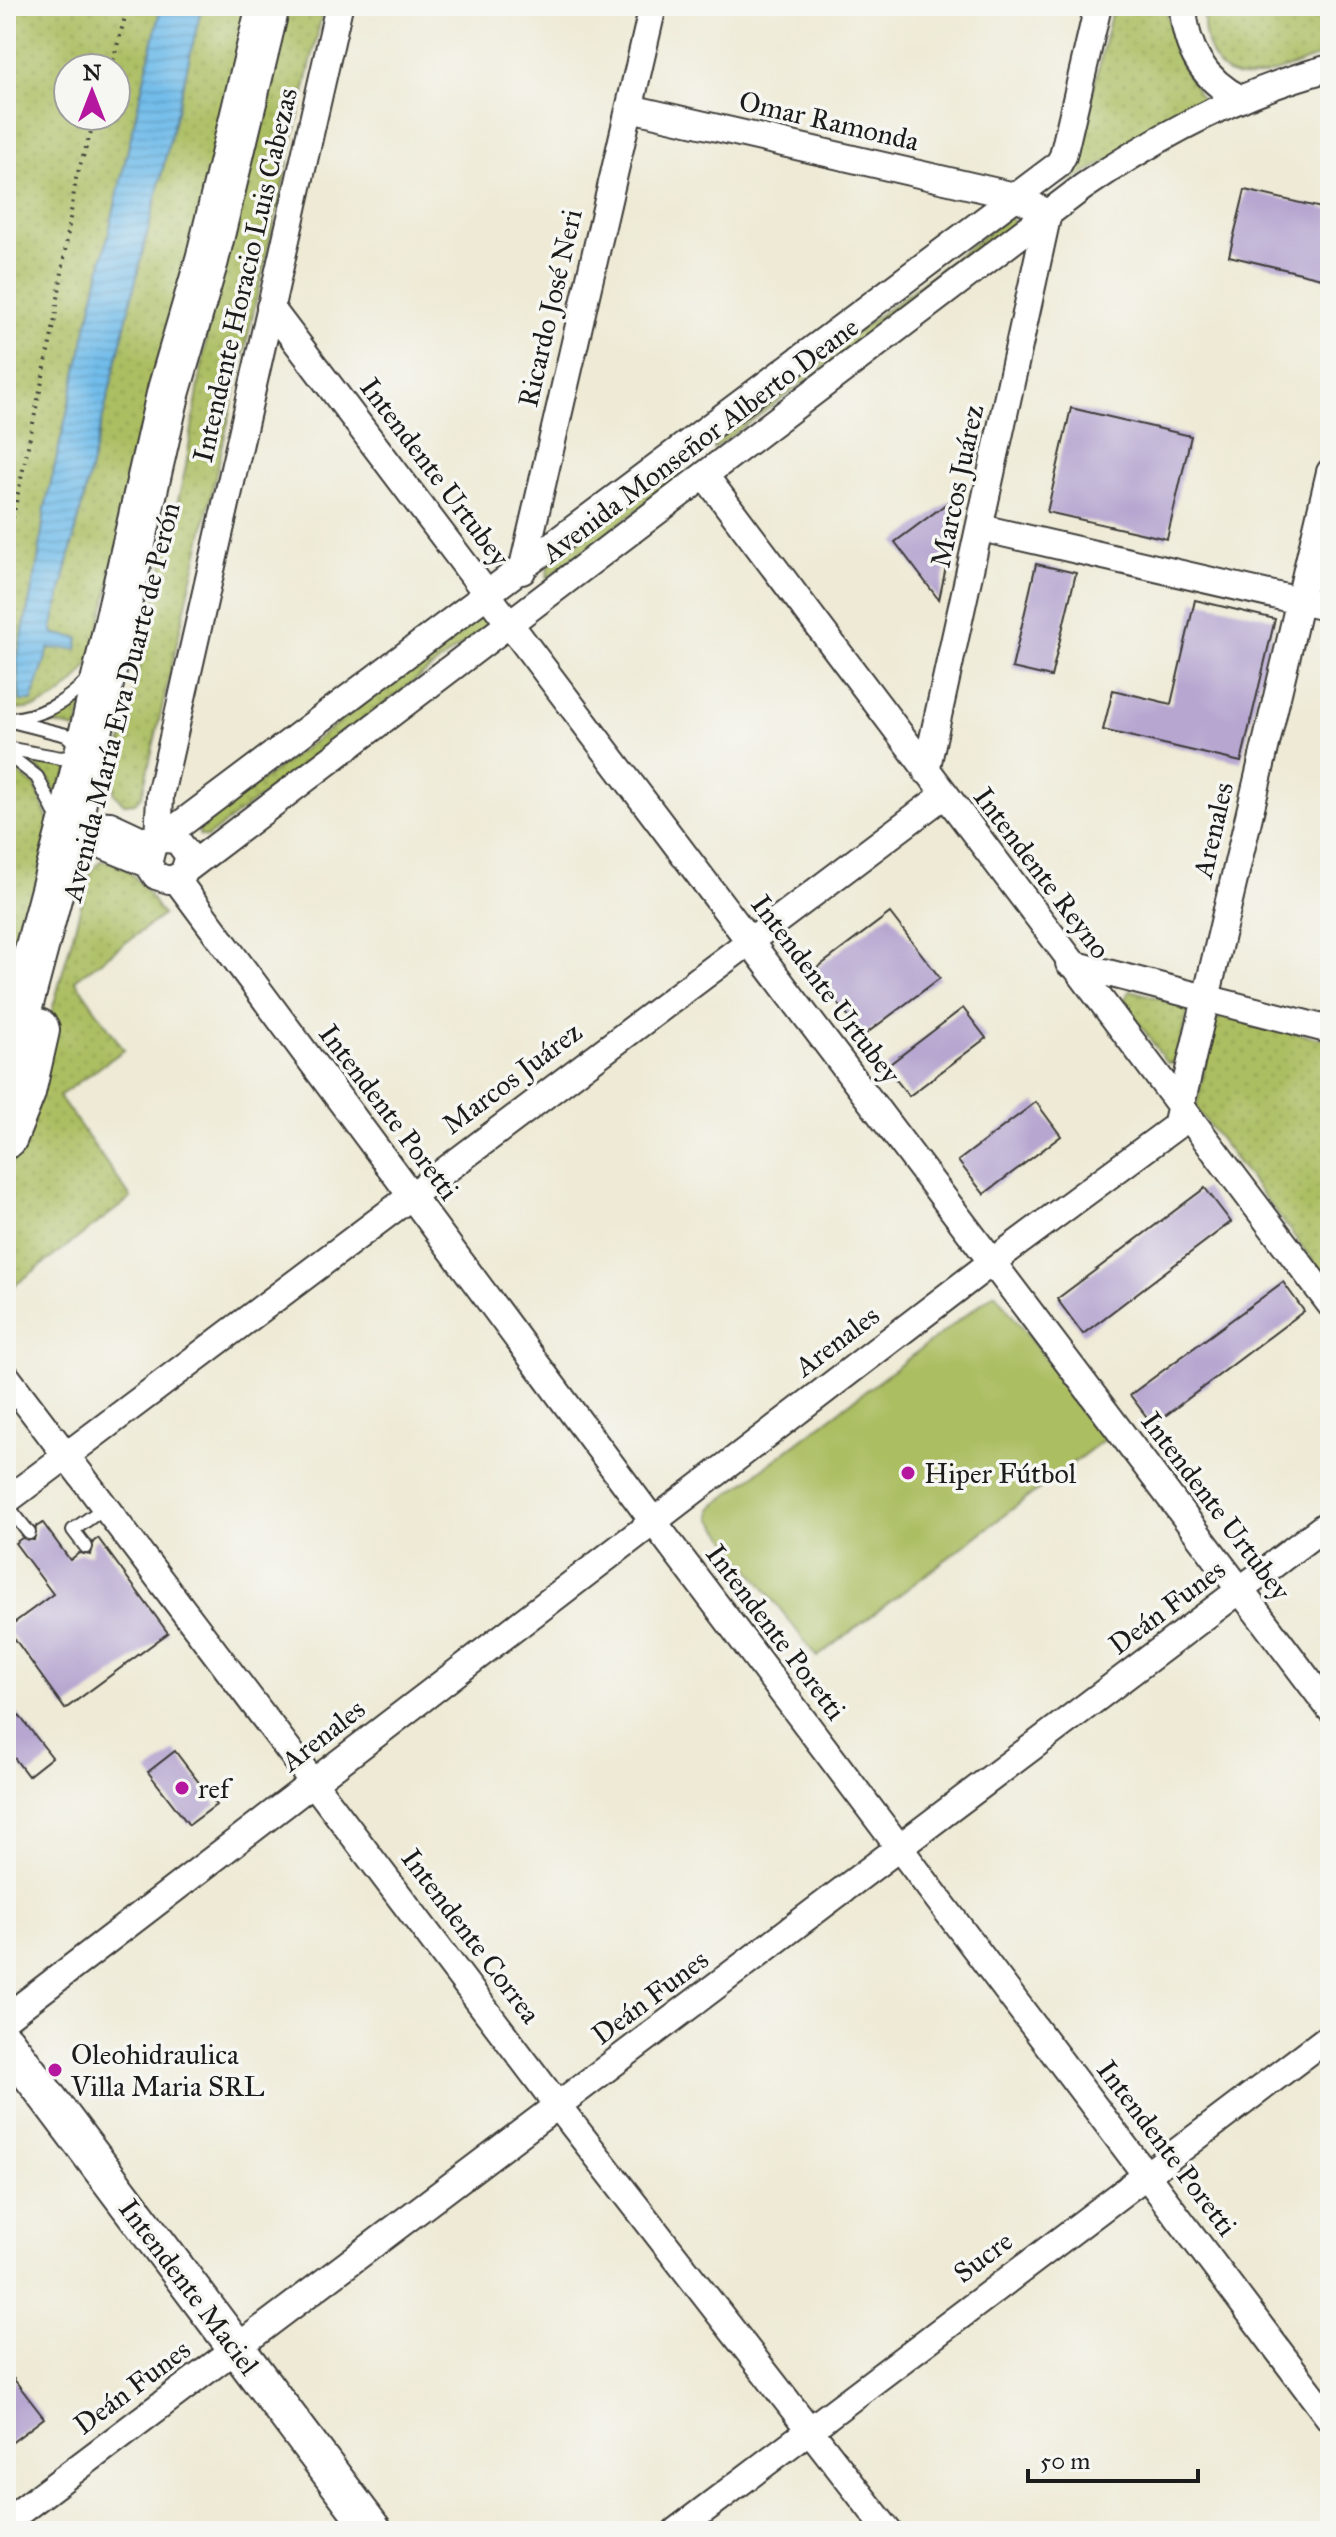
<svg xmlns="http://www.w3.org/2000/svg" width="1336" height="2537" font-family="'IM FELL Great Primer',serif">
<defs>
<pattern id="grass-dots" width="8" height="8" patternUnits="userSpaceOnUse" patternTransform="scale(2)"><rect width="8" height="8" fill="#abbe62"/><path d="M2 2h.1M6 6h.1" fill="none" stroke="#93a354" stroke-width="1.8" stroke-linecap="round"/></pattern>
<pattern id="water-rules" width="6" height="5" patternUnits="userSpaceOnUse" patternTransform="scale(2)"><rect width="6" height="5" fill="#71bcea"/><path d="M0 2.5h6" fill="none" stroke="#61a1c8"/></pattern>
</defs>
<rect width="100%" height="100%" fill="#f6f6f2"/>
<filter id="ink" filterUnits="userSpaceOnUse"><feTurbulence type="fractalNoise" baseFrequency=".0125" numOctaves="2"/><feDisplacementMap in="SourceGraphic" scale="16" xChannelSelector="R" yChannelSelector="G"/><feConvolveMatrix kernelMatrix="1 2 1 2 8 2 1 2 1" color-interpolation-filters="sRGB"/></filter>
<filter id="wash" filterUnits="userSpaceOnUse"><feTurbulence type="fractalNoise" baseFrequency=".006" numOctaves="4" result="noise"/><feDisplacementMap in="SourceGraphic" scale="32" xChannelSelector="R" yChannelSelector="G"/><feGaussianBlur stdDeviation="1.8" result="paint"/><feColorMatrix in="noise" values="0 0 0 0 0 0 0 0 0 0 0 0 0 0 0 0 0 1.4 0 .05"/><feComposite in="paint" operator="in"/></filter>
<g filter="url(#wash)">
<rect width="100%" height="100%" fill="#eeead5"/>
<path fill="url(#grass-dots)" stroke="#646d3f" stroke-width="2" fill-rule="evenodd" d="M6,6H255L91,661C70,691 45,714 6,709ZM68,68H116V116H68Z
M279,6H324L142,795L135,803L124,804L114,793V776L186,466L215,284Z
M1113,6H1165L1181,65L1204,102L1072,182H1056L1075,168Z
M1205,6H1330V53C1305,60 1279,74 1253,77C1212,82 1200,37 1205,6Z
M1009,217L1016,224L714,449L712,441Z
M671,472L678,474L679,479L547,578L548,565Z
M483,614H489L491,623L207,837L199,835L200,827Z
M86,692L77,729L40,721L60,714Z
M25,756L70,767L58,799L50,780Z
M6,763L36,787L50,826L6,1032Z
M100,861C130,859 147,894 163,915L75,980L124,1050L59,1096L131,1198L6,1292V1177L90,873Z
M1130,990L1189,1007L1176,1064L1166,1062L1124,1001Z
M1222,1016L1330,1041V1283L1196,1108L1214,1024Z"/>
<path fill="#abbe62" stroke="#646d3f" stroke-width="2" d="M995,1293L1106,1438L817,1657L711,1518V1508Z"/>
<path fill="url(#water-rules)" stroke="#466c83" stroke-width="2" d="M161,6H202L52,629L55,634L79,638L77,649L49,648L32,701H20L17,659L38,561L45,508Z"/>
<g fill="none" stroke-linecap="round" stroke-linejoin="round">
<path stroke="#71bcea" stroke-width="7" d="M6,785L9,774"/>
</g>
<g id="blocks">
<path fill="#b6a6d0" d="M1245,190L1330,210V280L1229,256Z
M1071,408L1191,436L1167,539L1047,512Z
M962,492L939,600L895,542Z
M1036,564L1076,573L1051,677L1012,668Z
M1195,600L1275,619L1241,762L1103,730L1113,690L1171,704Z
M890,913L940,978L863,1036L813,971Z
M963,1008L986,1038L909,1096L886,1067Z
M1036,1102L1061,1136L984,1194L958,1161Z
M1205,1188L1231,1222L1083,1334L1057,1299Z
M1283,1282L1304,1311L1153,1425L1130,1395Z
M43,1523L70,1560L79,1553L91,1555L93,1542L98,1538L168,1633L65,1709L7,1628L53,1594L15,1543L22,1538L34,1540L36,1527Z
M18,1714L52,1757L28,1776L6,1747V1722Z
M175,1751L216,1805L189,1825L148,1772Z
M6,2369L44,2418L6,2447Z"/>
</g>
</g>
<g filter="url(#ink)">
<use href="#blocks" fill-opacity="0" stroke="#3c3b38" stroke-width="2"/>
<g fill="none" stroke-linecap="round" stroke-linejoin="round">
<defs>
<path id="service" d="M6,720C42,716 65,704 90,678
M15,722L66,735L79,746
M6,748L61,758L87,754L108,759
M6,753L37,777L59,821
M6,1504L29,1533
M86,1547L73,1530L107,1506"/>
<path id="minor" d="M1183,6C1185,48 1203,80 1241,99
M630,108L1015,196L1048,213L926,771
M270,307L1330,1709
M706,477L1330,1304
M981,528L1330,608
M522,571L653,6
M91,824L102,845L148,864
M91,824L110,825L153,845
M164,839L177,840L189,856L183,875L169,880L156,876L148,864L153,845L1058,165L1063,156L1098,6
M158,841L160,795L339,6
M187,869L1083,187C1158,136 1241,91 1330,68
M176,879L653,1521L1330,2419
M1069,963L1330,1030
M6,1376L558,2106L888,2531
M6,1501L944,795
M6,2018L992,1262L1176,1126L1330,472
M6,2522L1330,1522
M676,2531L1330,2036"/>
<path id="secondary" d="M6,2042L374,2531"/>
<path id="trunk" d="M6,1063L71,819L169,390L207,260L268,6
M6,1137L24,1092L38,1030"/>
</defs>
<use href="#service" stroke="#3c3b38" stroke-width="16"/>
<use href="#minor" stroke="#3c3b38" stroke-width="30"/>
<use href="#secondary" stroke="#3c3b38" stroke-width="40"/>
<use href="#trunk" stroke="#3c3b38" stroke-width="46"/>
<path stroke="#3c3b38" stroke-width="4" stroke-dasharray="2 6" stroke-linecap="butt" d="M111,68L128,6
M6,549L54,325L76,179L96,116"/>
<use href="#service" stroke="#fff" stroke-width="12"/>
<use href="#minor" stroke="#fff" stroke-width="26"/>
<use href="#secondary" stroke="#fff" stroke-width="36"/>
<use href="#trunk" stroke="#fff" stroke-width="42"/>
</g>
</g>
<g fill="#b5179e" stroke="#f6f6f2" stroke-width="3">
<circle cx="908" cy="1473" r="8"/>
<circle cx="182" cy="1788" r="8"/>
<circle cx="55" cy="2070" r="8"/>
</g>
<g text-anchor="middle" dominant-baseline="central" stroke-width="7" stroke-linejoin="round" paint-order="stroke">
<g font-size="28" fill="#1c1c1c" stroke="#f6f6f2">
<text transform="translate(829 121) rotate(13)">Omar Ramonda</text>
<text transform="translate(245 275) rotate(-77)">Intendente Horacio Luis Cabezas</text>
<text transform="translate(550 308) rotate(-77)">Ricardo José Neri</text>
<text transform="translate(700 440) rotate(-37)">Avenida Monseñor Alberto Deane</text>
<text transform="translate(435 472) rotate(53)">Intendente Urtubey</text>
<text transform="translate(957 486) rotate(-78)">Marcos Juárez</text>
<text transform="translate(121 702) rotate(-76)">Avenida María Eva Duarte de Perón</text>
<text transform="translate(1213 830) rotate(-77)">Arenales</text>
<text transform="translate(1042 873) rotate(53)">Intendente Reyno</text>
<text transform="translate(826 989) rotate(53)">Intendente Urtubey</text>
<text transform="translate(512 1078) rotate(-37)">Marcos Juárez</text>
<text transform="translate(389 1112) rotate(53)">Intendente Poretti</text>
<text transform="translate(837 1341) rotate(-37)">Arenales</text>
<text transform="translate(1216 1506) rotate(53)">Intendente Urtubey</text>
<text transform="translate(1167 1607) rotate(-37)">Deán Funes</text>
<text transform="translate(776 1632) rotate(53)">Intendente Poretti</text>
<text transform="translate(323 1735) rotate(-38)">Arenales</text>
<text transform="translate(471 1936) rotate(53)">Intendente Correa</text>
<text transform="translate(650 1997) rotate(-37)">Deán Funes</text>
<text transform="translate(1167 2148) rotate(53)">Intendente Poretti</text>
<text transform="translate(983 2257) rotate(-37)">Sucre</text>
<text transform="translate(189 2287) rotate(53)">Intendente Maciel</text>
<text transform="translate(132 2387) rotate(-37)">Deán Funes</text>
</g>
<g font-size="28" fill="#1c1c1c" stroke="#f6f6f2" text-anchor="start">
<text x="924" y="1473">Hiper Fútbol</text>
<text x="198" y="1788">ref</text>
<text x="71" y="2054">Oleohidraulica<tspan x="71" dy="32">Villa Maria SRL</tspan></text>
</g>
</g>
<rect width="1336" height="2537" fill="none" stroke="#f6f6f2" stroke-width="32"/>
<g transform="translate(92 92)"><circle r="38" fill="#f6f6f2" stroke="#9f9f9c" stroke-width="2"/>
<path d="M0-6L14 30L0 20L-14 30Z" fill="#b5179e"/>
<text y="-12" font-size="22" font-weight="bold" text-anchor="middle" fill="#1c1c1c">N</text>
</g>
<path d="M1028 2469v12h170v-12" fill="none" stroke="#1c1c1c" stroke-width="4"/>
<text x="1040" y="2469" font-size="24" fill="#1c1c1c" stroke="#f6f6f2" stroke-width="6" paint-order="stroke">50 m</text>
</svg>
